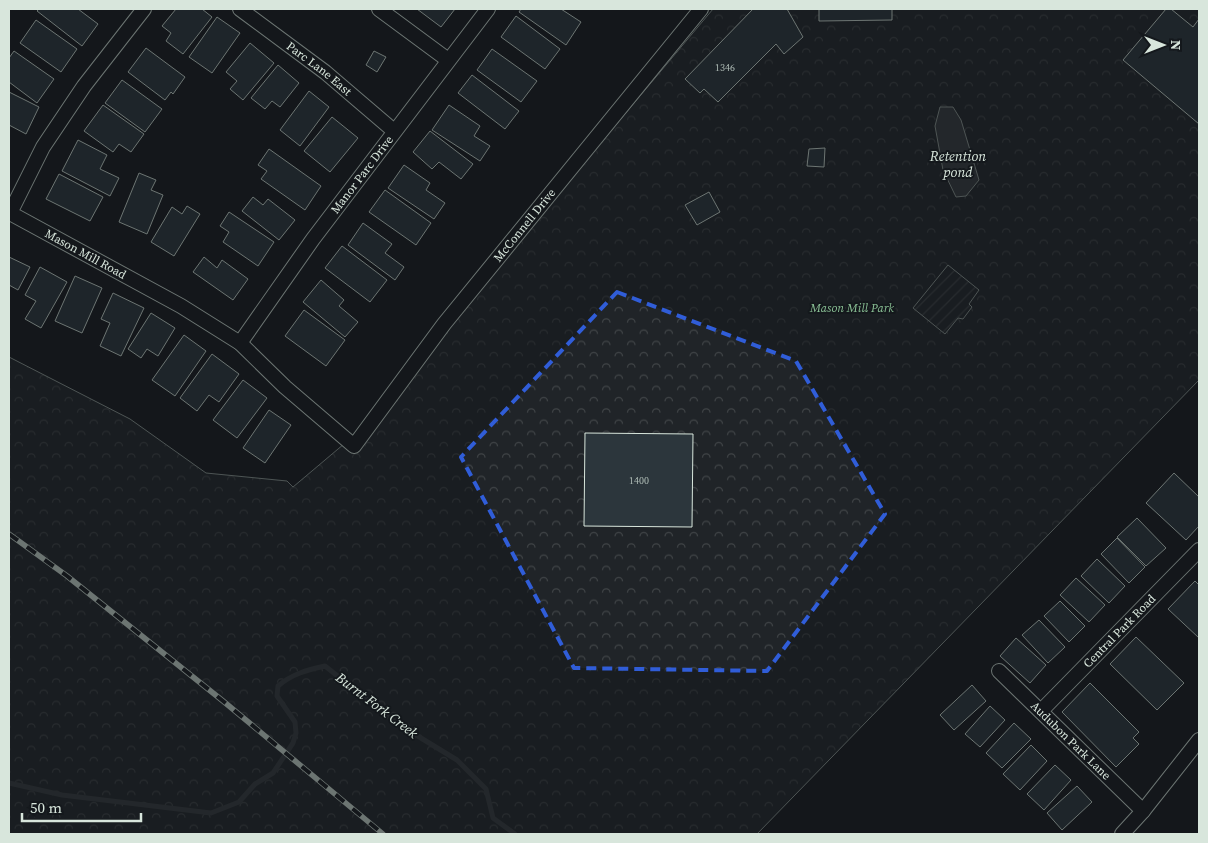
<svg xmlns="http://www.w3.org/2000/svg" width="1208" height="843" font-family="'Source Serif 4',serif">
<defs>
<pattern id="park-crowns" width="20" height="18" patternUnits="userSpaceOnUse" patternTransform="scale(1.25)"><rect width="20" height="18" fill="#202428"/><path d="M2 6a3 3 0 1 1 6 0M12 15a3 3 0 1 1 6 0" fill="none" stroke="#404447"/></pattern>
<pattern id="garden-furrows" width="10" height="10" patternUnits="userSpaceOnUse" patternTransform="scale(1.25)"><rect width="10" height="10" fill="#202428"/><path d="M-1 1l2-2M0 10L10 0M9 11l2-2" fill="none" stroke="#404447"/></pattern>
</defs>
<rect width="100%" height="100%" fill="#14181c"/>
<path fill="url(#park-crowns)" stroke="#939e99" d="M713,9H1199V380L757,834H9V357L130,419L206,473L287,481L293,487L357,433Z"/>
<path fill="url(#garden-furrows)" stroke="#939e99" d="M948,265L979,290L969,304L972,307L963,319L958,318L945,334L913,308Z"/>
<path fill="#363b3e" stroke="#939e99" d="M940,107H953L961,120L979,180L966,196L956,197L943,170L935,126Z"/>
<g fill="none" stroke-linecap="round" stroke-linejoin="round">
<path stroke="#363b3e" stroke-width="5" d="M9,783L62,795L211,813L239,802L255,784L273,773L293,743L296,733L295,722L277,696L278,686C292,674 307,670 325,666L398,724L457,760L486,789L493,818L515,834"/>
</g>
<path fill="#2c363c" stroke="#d8e6dc" d="M39,9H78L98,24L82,46L37,11Z
M176,9H202L212,17L183,54L166,41L171,33L162,26Z
M417,9H455L441,27Z
M521,9H561L581,22L566,45L519,12Z
M753,9H787L803,37L784,54L776,44L718,102L704,89L700,93L685,79Z
M819,9H892V20L819,21Z
M1166,9H1171L1193,27L1199,19V124L1123,60Z
M516,16L560,49L545,69L501,37Z
M217,17L240,33L212,73L189,57Z
M36,20L77,49L61,72L20,43Z
M250,43L274,63L243,100L230,89L237,81L226,72Z
M146,48L185,77L173,94L171,92L165,100L128,72Z
M492,49L537,81L521,102L477,70Z
M14,51L54,79L37,103L9,82V58Z
M374,51L386,57L377,72L366,65Z
M278,65L299,83L280,107L272,101L265,109L251,98Z
M472,75L519,111L505,129L458,93Z
M122,80L162,109L145,132L105,103Z
M309,91L329,107L300,146L280,130Z
M9,92L39,107L26,134L9,125Z
M103,105L144,134L131,152L119,144L113,152L84,131Z
M449,105L480,126L474,136L490,146L480,161L432,130Z
M332,117L358,138L330,172L304,151Z
M430,131L473,164L461,179L439,162L432,169L413,152Z
M78,140L107,155L100,169L119,178L110,196L62,171Z
M825,148L824,167L807,166L809,149Z
M269,149L321,186L305,210L261,179L267,171L258,165Z
M404,165L430,183L426,190L445,203L434,219L388,188Z
M139,173L156,180L151,190L163,195L147,234L119,222Z
M59,174L103,197L90,221L46,199Z
M385,190L431,223L416,245L369,212Z
M709,192L720,212L697,225L685,205Z
M253,197L263,205L268,199L295,220L279,240L242,211Z
M187,206L200,214L174,256L151,242L172,207L182,214Z
M229,212L274,242L258,266L223,242L229,232L220,226Z
M363,223L392,244L385,253L404,267L395,280L348,245Z
M342,246L387,280L370,302L325,268Z
M9,257L30,267L18,290L9,285Z
M204,257L217,268L222,260L248,279L233,300L193,272Z
M40,267L67,282L41,328L25,319L36,301L25,295Z
M75,276L102,288L82,333L55,321Z
M321,280L344,300L339,306L358,322L345,337L303,302Z
M113,293L144,308L121,356L100,346L110,323L101,319Z
M304,310L345,340L326,366L285,336Z
M151,313L175,328L158,356L147,349L141,358L128,349Z
M184,335L206,351L175,396L152,380Z
M212,354L239,374L219,402L209,395L197,411L180,398Z
M243,380L267,398L237,438L213,420Z
M269,410L291,425L265,463L243,448Z
M585,433L693,434L692,527L584,526Z
M1174,473L1199,497V526L1186,540L1146,503Z
M1137,518L1166,548L1146,566L1117,537Z
M1117,538L1145,567L1129,583L1101,554Z
M1097,559L1125,586L1109,603L1081,576Z
M1076,578L1105,605L1089,622L1060,595Z
M1195,581L1199,585V638L1168,609Z
M1060,601L1085,626L1069,642L1044,616Z
M1039,620L1065,647L1048,663L1022,635Z
M1136,637L1184,683L1157,710L1110,664Z
M1016,638L1046,665L1030,683L1000,656Z
M1090,683L1139,732L1133,738L1139,744L1116,767L1062,712Z
M972,685L986,701L954,730L940,715Z
M990,706L1005,720L980,747L965,734Z
M1014,723L1031,739L1002,768L986,753Z
M1031,745L1047,761L1020,790L1003,774Z
M1055,765L1071,780L1044,810L1027,794Z
M1077,786L1092,802L1062,830L1047,813Z"/>
<g fill="none" stroke-linecap="round" stroke-linejoin="round">
<defs>
<g id="minor">
<path id="s1" d="M144,9L84,86L43,147L10,213L181,306L240,343L285,387L354,446L444,324L701,9"/>
<path id="s2" d="M240,9L325,72L394,131"/>
<path d="M379,9L448,60"/>
<path id="s3" d="M240,343L313,239L488,9"/>
<path id="s4" d="M999,671L1143,811"/>
<path id="s5" d="M1041,711L1199,550"/>
<path d="M1122,834L1143,811L1199,740"/>
</g>
</defs>
<use href="#minor" stroke="#d8e6dc" stroke-width="16"/>
<use href="#minor" stroke="#14181c" stroke-width="14"/>
<defs>
<path id="rail" d="M9,534L67,576L223,701L383,834"/>
</defs>
<use href="#rail" stroke="#d8e6dc" stroke-width="5.5"/>
<use href="#rail" stroke="#14181c" stroke-width="4" stroke-dasharray="11" stroke-linecap="butt"/>
</g>
<path d="M0 0H1208V843H0ZM617,292L796,361L885,514L767,671L574,668L461,457Z" fill="#14181c" fill-opacity=".55" fill-rule="evenodd"/>
<path fill="none" stroke="#305dd8" stroke-width="4" stroke-dasharray="10 6" stroke-linejoin="round" d="M617,292L796,361L885,514L767,671L574,668L461,457Z"/>
<g text-anchor="middle" dominant-baseline="central" stroke-width="4" stroke-linejoin="round" paint-order="stroke">
<g font-size="10" fill="#adbab4">
<text x="725" y="67">1346</text>
<text x="639" y="480">1400</text>
</g>
<g font-size="12" fill="#d8e6dc" stroke="#14181c">
<text stroke="none"><textPath href="#s2" startOffset="99">Parc Lane East</textPath></text>
<text stroke="none"><textPath href="#s3" startOffset="208">Manor Parc Drive</textPath></text>
<text stroke="none"><textPath href="#s1" startOffset="942">McConnell Drive</textPath></text>
<text stroke="none"><textPath href="#s1" startOffset="331">Mason Mill Road</textPath></text>
<text stroke="none"><textPath href="#s5" startOffset="112">Central Park Road</textPath></text>
<text stroke="none"><textPath href="#s4" startOffset="100">Audubon Park Lane</textPath></text>
</g>
<g font-size="12" font-style="italic" fill="#8ac095" stroke="#14181c">
<text x="852" y="308">Mason Mill Park</text>
</g>
<g font-size="14" font-style="italic" fill="#d8e6dc" stroke="#14181c">
<text x="958" y="156">Retention<tspan x="958" dy="16">pond</tspan></text>
<text transform="translate(377 705) rotate(37)">Burnt Fork Creek</text>
</g>
</g>
<rect width="1208" height="843" fill="none" stroke="#d8e6dc" stroke-width="20"/>
<g transform="translate(1163 45) rotate(90)" stroke="#14181c" stroke-width="4" paint-order="stroke">
<path d="M0-4L9 19L0 12L-9 19Z" fill="#d8e6dc"/>
<text y="-8" font-size="14" font-weight="bold" text-anchor="middle" fill="#d8e6dc">N</text>
</g>
<path d="M22 813v8h119v-8" fill="none" stroke="#d8e6dc" stroke-width="2.5"/>
<text x="30" y="813" font-size="15" fill="#d8e6dc" stroke="#14181c" stroke-width="4" paint-order="stroke">50 m</text>
</svg>
